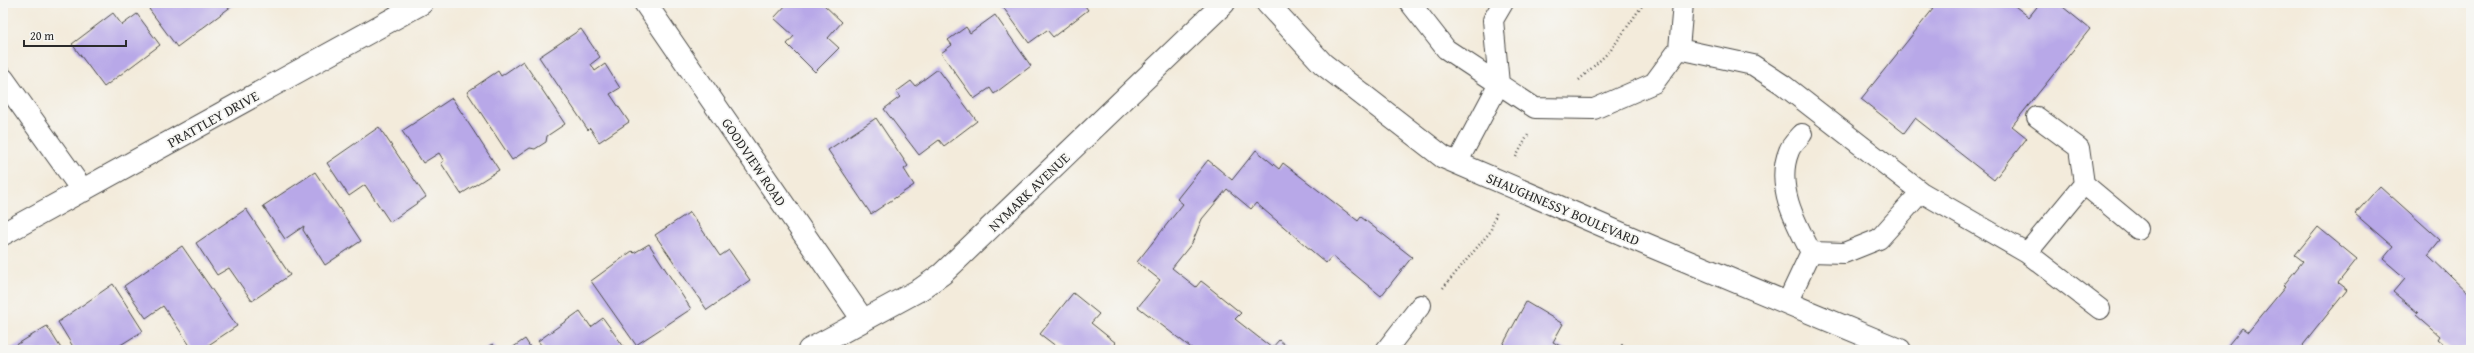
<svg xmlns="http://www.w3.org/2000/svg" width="2474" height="353" font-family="'Gentium Book Plus',serif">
<rect width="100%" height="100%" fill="#f6f6f2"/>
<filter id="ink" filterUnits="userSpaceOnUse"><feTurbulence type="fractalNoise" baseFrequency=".025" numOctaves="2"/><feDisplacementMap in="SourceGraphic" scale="8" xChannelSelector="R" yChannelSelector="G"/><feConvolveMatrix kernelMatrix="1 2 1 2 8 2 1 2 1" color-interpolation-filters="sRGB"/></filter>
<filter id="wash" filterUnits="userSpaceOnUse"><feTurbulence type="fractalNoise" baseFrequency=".012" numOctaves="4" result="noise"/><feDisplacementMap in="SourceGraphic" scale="16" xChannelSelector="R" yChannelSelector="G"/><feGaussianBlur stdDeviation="0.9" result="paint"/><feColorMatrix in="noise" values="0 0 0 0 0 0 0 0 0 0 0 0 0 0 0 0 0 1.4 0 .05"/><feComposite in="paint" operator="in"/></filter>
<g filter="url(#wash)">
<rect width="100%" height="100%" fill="#f3ebdb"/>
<g id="blocks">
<path fill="#b8a8e8" d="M156,3H236L177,47L149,9Z
M788,3H822L842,22L828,38L839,48L815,72L787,44L794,36L774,18Z
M1000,3H1083L1088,10L1053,37L1047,30L1029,43Z
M1926,3H2011L2029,17L2040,3H2058L2090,29L2012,126L2027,138L1994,180L1915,118L1904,133L1861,99L1933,9Z
M113,13L122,25L137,14L160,45L104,87L72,44Z
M995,15L1031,66L994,94L990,88L974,99L941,53L952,45L948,40L966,27L970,33Z
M581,29L600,57L591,64L595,71L605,64L620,88L610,94L629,122L599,142L590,128L588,130L539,57Z
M523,61L565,124L547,136L546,142L535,149L530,148L512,160L467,92L498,71L501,76Z
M938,69L977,121L944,146L939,140L919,155L884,109L900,97L896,92L911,81L915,86Z
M452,98L499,170L461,194L441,163L444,161L439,153L423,163L402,131Z
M876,118L908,166L904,169L914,185L871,214L828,150Z
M379,127L426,197L390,222L365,185L349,196L327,163Z
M1256,150L1279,169L1283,163L1358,221L1361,217L1412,257L1381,296L1332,256L1326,263L1256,203L1251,209L1227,189L1202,219L1192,243L1172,268L1196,287L1201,281L1205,284L1241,313L1235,319L1272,348L1279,340L1291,350H1194L1138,307L1160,280L1137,262L1183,204L1177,199L1208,160L1232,180Z
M315,172L361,241L325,265L303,230L304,226L285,239L263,206Z
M2380,186L2440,240L2428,255L2471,296V350H2451L2438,339L2440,336L2416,315L2418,313L2393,292L2405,278L2383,259L2393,247L2355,214Z
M246,209L290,275L252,301L229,268L217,275L196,243Z
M690,212L720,256L729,250L750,280L707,310L655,235Z
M2318,227L2357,259L2338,283L2347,290L2299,350H2224L2242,328L2248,332L2285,287L2283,286L2303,261L2295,255Z
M649,244L691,309L636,345L591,281L632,251L634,253Z
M182,246L237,326L201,350H193L163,306L146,318L124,286Z
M113,284L143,331L114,349L112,347L108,350H75L58,322Z
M1073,293L1099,314L1091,323L1116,343L1112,348L1114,350H1061L1040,334Z
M1526,302L1563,324L1553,342L1567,350H1500Z
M580,311L591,327L603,318L624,347L620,350H545L538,341Z
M47,326L62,350H8Z
M525,339L532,350H509Z
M493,344L497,350H484Z
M1622,344L1634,350H1619Z"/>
</g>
</g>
<g filter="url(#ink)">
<use href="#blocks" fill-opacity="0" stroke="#494845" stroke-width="1"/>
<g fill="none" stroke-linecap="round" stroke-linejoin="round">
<defs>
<path id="service" d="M1410,3L1446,49L1535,108L1594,109L1654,83L1679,49L1683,3
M1679,49L1753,65L1782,84L1921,192L2027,253L2100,309
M2037,117L2079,148L2084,184
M1802,134C1798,139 1791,145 1789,151C1775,185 1795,222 1811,252
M1457,163L1499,84L1493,20L1503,3
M1811,252L1844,253L1879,239L1921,192
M2027,253L2084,184L2138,229
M1787,303L1811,252
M1386,350L1421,305"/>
<path id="minor" d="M645,3L863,320
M3,79L83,191
M3,234L422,3"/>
<path id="tertiary" d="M1267,3L1323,64L1443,157L1648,245L1900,350
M809,350L921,289L942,274L1224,3"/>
</defs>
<use href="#service" stroke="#494845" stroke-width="22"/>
<use href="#minor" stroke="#494845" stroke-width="24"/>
<use href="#tertiary" stroke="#494845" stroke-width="24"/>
<path stroke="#494845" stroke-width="2.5" stroke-dasharray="1 3" stroke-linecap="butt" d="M1579,80L1611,50L1644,3
M1516,157L1528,135
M1443,288L1490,232L1497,211"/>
<use href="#service" stroke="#fff" stroke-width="20"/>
<use href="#minor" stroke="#fff" stroke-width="22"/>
<use href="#tertiary" stroke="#fff" stroke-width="22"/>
</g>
</g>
<g text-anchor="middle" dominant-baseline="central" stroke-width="3.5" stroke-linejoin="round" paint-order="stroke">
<g font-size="14" fill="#2b2b2b" stroke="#f6f6f2">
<text transform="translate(213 119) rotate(-29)">PRATTLEY DRIVE</text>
<text transform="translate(754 162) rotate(56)">GOODVIEW ROAD</text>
<text transform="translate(1029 192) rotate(-44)">NYMARK AVENUE</text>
<text transform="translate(1563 209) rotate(23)">SHAUGHNESSY BOULEVARD</text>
</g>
</g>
<rect width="2474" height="353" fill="none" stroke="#f6f6f2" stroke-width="16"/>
<path d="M24 40v6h102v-6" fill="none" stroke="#2b2b2b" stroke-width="2"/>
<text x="30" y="40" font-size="12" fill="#2b2b2b" stroke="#f6f6f2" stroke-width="3" paint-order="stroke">20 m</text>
</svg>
